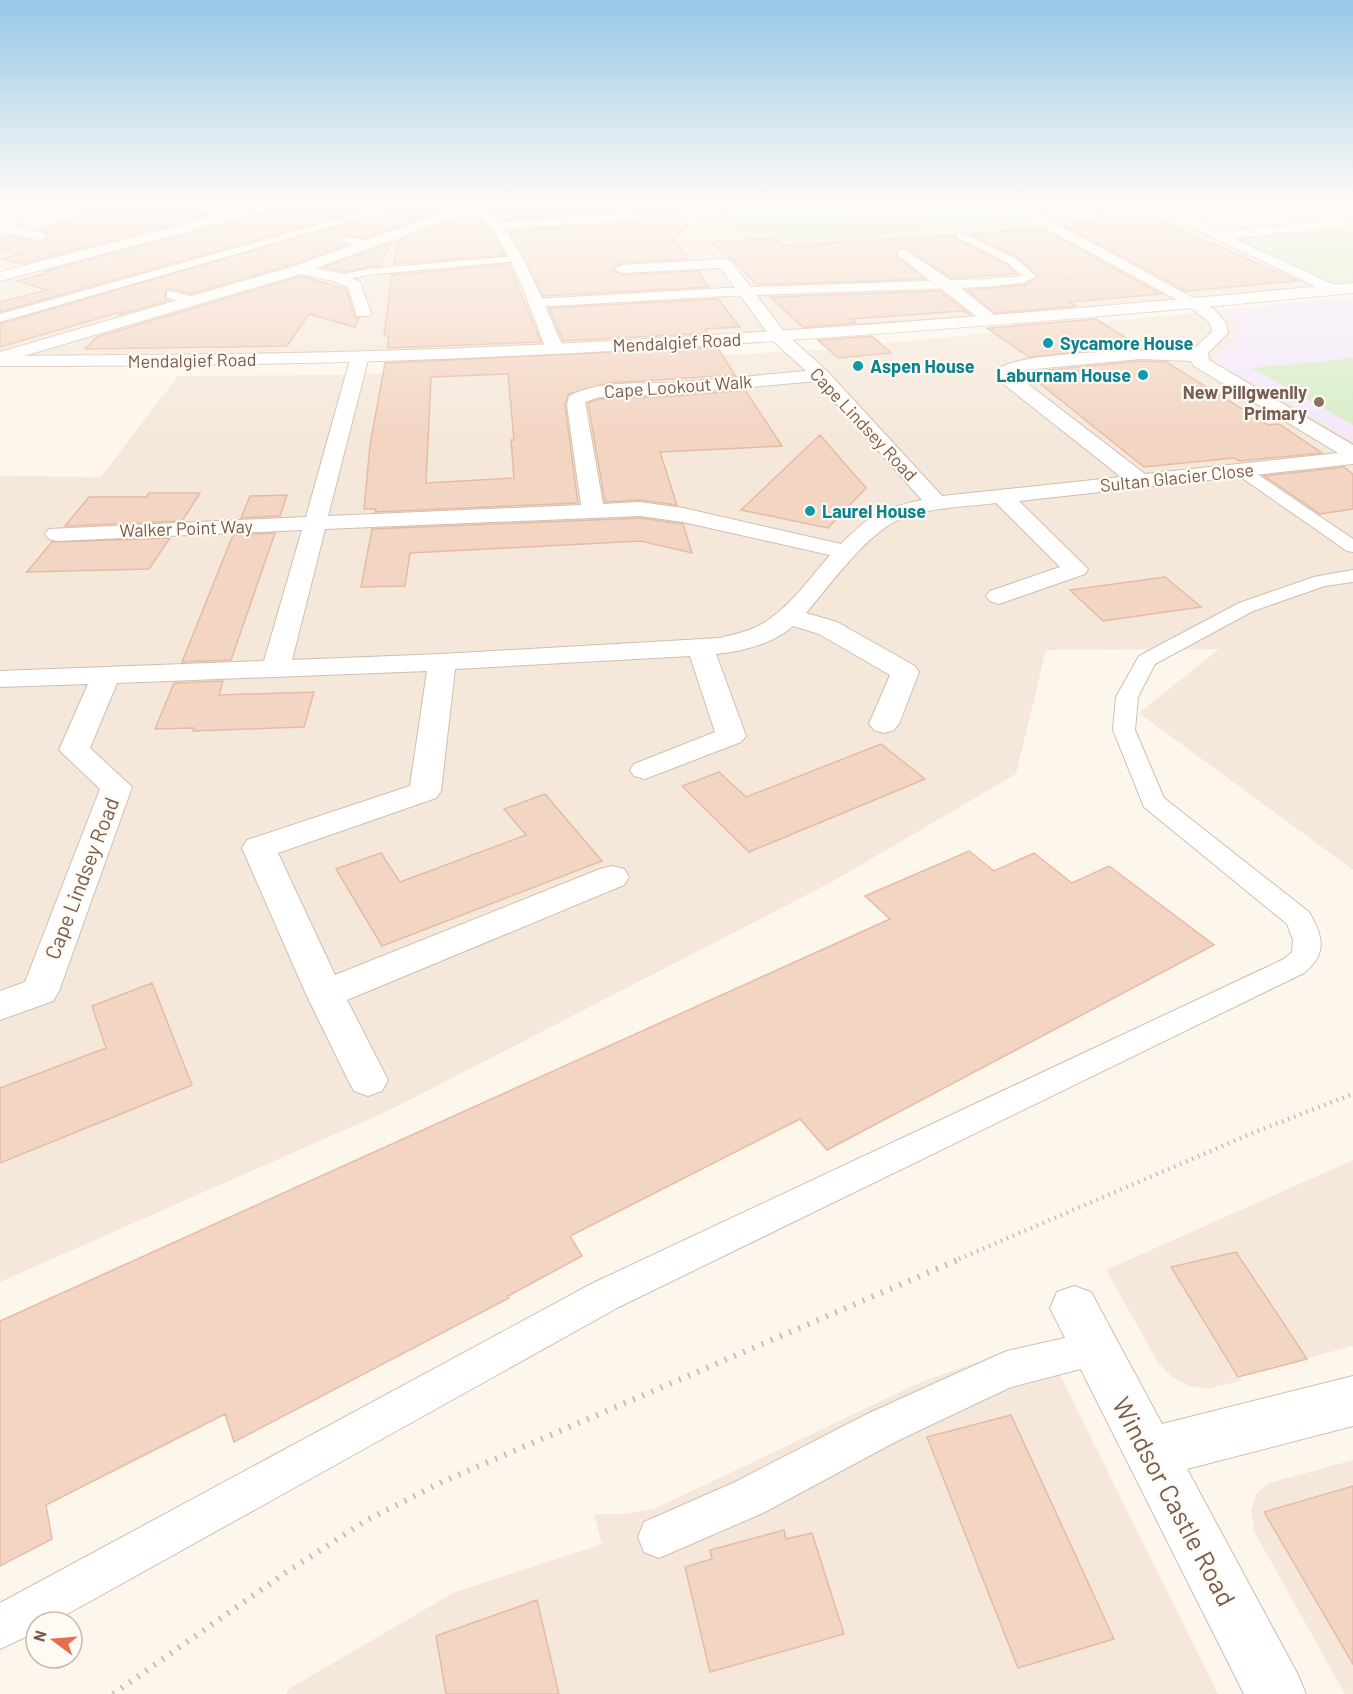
<svg xmlns="http://www.w3.org/2000/svg" width="1353" height="1694" font-family="Barlow,sans-serif">
<rect width="100%" height="100%" fill="#fdf6ec"/>
<path fill="#f5e8da" d="M0,198H1353V288L992,321L360,356L0,361Z
M1353,297V870L1139,713L1219,649L1046,650L1016,774L830,883L392,1109L0,1282V476L101,477L178,376L354,375L819,350Z
M1353,1160V1346L1239,1377L1241,1381L1206,1389L1190,1386L1172,1377L1159,1364L1106,1270Z
M1044,1343L1218,1694H287V1690L453,1593L602,1544L594,1514H624L654,1509L921,1382L992,1357Z
M1353,1460V1694H1345L1255,1533L1251,1512L1256,1494L1269,1483Z"/>
<path fill="#f3e8fa" d="M1295,198H1353V221Z
M1353,297V441L1218,363V353L1235,340L1238,326L1218,311Z"/>
<path fill="#d8ecc9" d="M676,198H1207L1230,208L1171,214L1019,218L1027,225L953,230L924,227L922,232L823,238L798,246L787,236L764,232L710,230L681,199Z
M1353,229V283L1327,281L1238,241L1241,238Z
M1353,358V425L1251,368Z"/>
<path fill="#f3d5c3" stroke="#e6bba3" stroke-width="1.5" fill-rule="evenodd" d="M76,198H151L155,203L209,215L21,264L3,259L20,254L0,249V237L7,236L39,242L44,241L48,235L45,231L36,229L89,216L74,212Z
M188,198H274L234,209Z
M307,198H405L0,312V302L47,290L17,281L51,272L46,271L304,203Z
M432,198H482L365,238L348,235L342,239L347,245L294,264L191,294L172,289L166,290L165,298L168,301L119,315L124,311L0,347V324Z
M507,198L510,209L616,203L628,200L635,202L664,200L688,225L673,239L689,259L622,263L613,270L622,275L698,271L709,287L543,296L509,231L632,223L641,216L632,211L500,220L488,206Z
M471,214L481,221L493,234L505,255L394,264L397,241Z
M1147,216L1218,246L1297,281L1186,291L1065,226L1077,225L1070,222Z
M1041,228L1161,294L1070,302L1076,306L995,313L967,290L1024,285L1038,276L1017,257L970,234Z
M954,235L955,239L1007,265L1017,274L951,278L903,247L895,252L897,257L925,279L757,285L732,259L727,257L711,242L774,238L783,246Z
M391,243L381,265L344,272L324,267Z
M509,264L541,342L387,348L389,337L384,335L392,275Z
M301,276L346,289L355,317L359,318L355,327L309,314L287,346L85,349L97,337Z
M940,291L970,314L963,311L851,319L856,323L803,327L770,297Z
M718,299L740,327L705,329L708,333L563,341L549,308Z
M1096,319L1144,349L1088,351L1029,357L987,328Z
M872,336L891,353L838,358L818,340Z
M717,347L735,375L608,383L568,394L565,405L578,503L375,512L376,509H364L370,445L385,363ZM508,374L514,440H511L514,478L426,483L431,377Z
M1141,361L1166,362L1268,425L1279,424L1322,453L1239,461L1234,458L1144,467L1032,377L1055,375L1048,370Z
M745,390L782,446L660,452L677,505L640,500L605,502L588,403L599,399L676,396Z
M820,435L866,488L828,528L741,510Z
M1344,467L1353,474V509L1320,514L1264,476Z
M149,493H200L182,521L65,526L89,497H146Z
M287,495L280,516L241,518L250,496Z
M640,518L683,524L692,553L641,541L410,553L405,586L361,587L372,529Z
M275,533L231,660L182,662L233,535Z
M170,538L149,569L27,572L52,542Z
M1165,577L1201,607L1103,621L1070,590Z
M223,681L219,695L314,692L304,727L193,731L194,728L155,729L174,683Z
M881,744L925,779L749,852L682,786L719,772L746,797Z
M545,794L602,861L382,946L336,869L381,853L400,882L526,835L504,809Z
M969,851L994,871L1034,853L1072,883L1109,866L1214,945L827,1150L800,1119L570,1236L582,1256L508,1296L509,1298L234,1442L225,1414L46,1505L52,1539L0,1566V1321L890,919L865,896Z
M152,983L192,1085L0,1163V1088L106,1048L92,1006Z
M1236,1252L1270,1303L1307,1359L1238,1377L1171,1267Z
M1011,1415L1114,1639L1018,1668L927,1437Z
M1353,1486V1664L1264,1512Z
M784,1530L786,1539L812,1533L844,1634L710,1672L685,1567L712,1559L710,1550Z
M537,1600L559,1694H446L436,1636Z"/>
<g fill="none" stroke-linecap="round" stroke-linejoin="round">
<defs>
<path id="lane" d="M414,198H430L0,322V314Z
M489,198H505L470,210L465,207Z
M960,232L1016,259L1036,276L1024,283L985,287L726,296L535,307L529,303L535,299L726,288L985,279L1023,276L1008,263L956,237V233Z
M349,237L375,243L376,245L371,248L345,242L344,240Z
M515,256L521,259L519,261L367,275L340,281L334,278L336,276L367,269Z
M171,291L198,298L200,301L194,305L167,298V292Z
M1241,465L1247,467L1353,539V552L1347,551L1235,473L1233,470L1235,467Z
M1353,570V582L1325,586L1253,611L1155,664L1138,697L1135,730L1164,798L1309,912C1324,937 1327,954 1304,973L619,1307L53,1622H36V1632L0,1649V1603L593,1283L1284,959L1292,952L1293,940L1287,924L1144,807L1113,730L1116,697L1139,656L1239,603L1314,577Z
M1095,1331L1108,1336L1114,1349L1108,1362L1011,1387L897,1441L763,1513L659,1558L644,1552L638,1537L644,1522L733,1483L869,1413L993,1357L1007,1351Z"/>
<path id="street" d="M29,198L41,199L14,225L44,233L46,236L44,239L39,240L0,232V224Z
M153,198H177L234,211L284,198H305L303,201L0,281V272L219,215L155,201Z
M1271,198H1289L1342,219L1348,224L1341,228L1233,238L1339,287L1342,290L1339,293H1329L1165,214L1166,211H1176L1219,231L1324,222Z
M470,203L486,208L499,222L632,213L639,217L632,221L505,229C530,265 545,307 563,347L560,351H548L545,347C533,315 503,223 471,211L316,268L343,274L360,282L371,313L369,316H357L348,287L333,281L301,274L0,363V352L295,266Z
M1038,214L1214,309L1226,323L1228,333L1208,353L1209,360L1353,445V464L1019,501L1088,569L1085,574L999,604L990,601L986,596L990,591L1060,567L996,503C965,507 929,507 900,519C868,532 829,586 806,613L837,622L915,666L919,672L899,724L894,730L884,733L874,730L869,724L890,675L819,634L793,626C774,643 742,652 716,654L746,736L741,742L645,779L634,776L630,770L634,764L715,732L690,656L455,669L441,791L436,798L278,853L335,975L600,869L612,866L624,869L629,877L624,885L347,1000L388,1080L382,1091L368,1096L354,1091L348,1080L306,994L242,848L247,840L410,786L427,671L117,683L90,748L132,787L59,991L53,1001L0,1020V991L25,982L100,789L59,750L88,684L0,687V671L264,661L302,530L57,541L49,539L45,534L49,529L306,517L351,356L354,352H366L369,356L328,516L581,505L567,405L569,396C602,379 642,385 678,382C720,379 763,375 806,371L773,341L721,268L622,273L615,269L622,265L725,259L730,260L785,333L827,371L942,496L1121,477L1001,382L997,371C1011,350 1162,350 1191,351L1212,332L1210,323L1190,307L1033,221L1031,218L1033,215ZM1141,359L1191,361L1194,366L1338,453L1145,474L1015,374L1024,370ZM816,381L922,500C878,510 873,513 841,544L683,508L640,502L603,504L585,402L599,397L676,394ZM640,516L683,522L830,555C811,577 792,604 768,620C755,630 736,634 720,638L442,654L292,660L325,529Z
M904,249L952,281L998,318L1000,321L998,324H986L899,256L897,253Z
M1074,1286L1091,1292L1162,1424L1353,1376V1426L1187,1469L1297,1673L1306,1694H1244L1050,1308L1057,1292Z"/>
<path id="secondary" d="M1353,283V293C1073,320 792,343 511,356C341,364 170,366 0,366V356C170,355 341,354 511,346C792,333 1073,310 1353,283Z"/>
</defs>
<use href="#lane" stroke="#d1beb0" stroke-width="2"/>
<use href="#street" stroke="#d1beb0" stroke-width="2"/>
<use href="#secondary" stroke="#d6c0b0" stroke-width="2"/>
<path stroke="#d9b8a5" stroke-width="1.5" stroke-dasharray="1 2" stroke-linecap="butt" d="M102,198L83,203L104,209
M680,198L701,221L732,220
M716,198L731,219L762,229L939,217
M1132,198L1147,202
M1087,213L1142,210
M985,216L1014,218
M64,220L105,210L124,213
M912,220L924,227L936,228
M762,229L764,232L787,236L815,260
M787,236L823,238L885,234
M1059,280L1085,278"/>
<path stroke="#d9b8a5" stroke-width="4.5" stroke-dasharray="1.5 5" stroke-linecap="butt" d="M959,1259L1255,1132L1353,1094"/>
<path stroke="#d9b8a5" stroke-width="6" stroke-dasharray="2 8" stroke-linecap="butt" d="M113,1694L285,1573L367,1520L444,1481L962,1258"/>
<use href="#lane" fill="#fff" fill-rule="evenodd"/>
<use href="#street" fill="#fff" fill-rule="evenodd"/>
<use href="#secondary" fill="#fff" fill-rule="evenodd"/>
</g>
<linearGradient id="sky" x2="0" y2="1"><stop stop-color="#97c7e8"/><stop offset="0.46" stop-color="#fefbf6"/><stop offset="1" stop-color="#fefbf6" stop-opacity="0"/></linearGradient>
<rect width="1353" height="435" fill="url(#sky)"/>
<g fill="#0f9aa8" stroke="#fffaf3" stroke-width="2">
<circle cx="1048" cy="343" r="6"/>
<circle cx="858" cy="366" r="6"/>
<circle cx="1143" cy="375" r="6"/>
<circle cx="810" cy="511" r="6"/>
</g>
<circle fill="#8d6e63" stroke="#fffaf3" stroke-width="2" cx="1319" cy="402" r="6"/>
<g text-anchor="middle" dominant-baseline="central" stroke-width="4.5" stroke-linejoin="round" paint-order="stroke">
<g font-size="18" fill="#7a5c4d" stroke="#fffaf3">
<text transform="translate(677 342) rotate(-3)">Mendalgief Road</text>
<text transform="translate(192 360) rotate(-1)">Mendalgief Road</text>
<text transform="translate(678 386) rotate(-4)">Cape Lookout Walk</text>
<text transform="translate(864 424) rotate(47)">Cape Lindsey Road</text>
<text transform="translate(1177 477) rotate(-6)">Sultan Glacier Close</text>
<text transform="translate(186 528) rotate(-2)">Walker Point Way</text>
</g>
<g font-size="18" font-weight="bold" fill="#0d838f" stroke="#fffaf3" text-anchor="start">
<text x="1060" y="343">Sycamore House</text>
<text x="870" y="366">Aspen House</text>
<text x="1131" y="375" text-anchor="end">Laburnam House</text>
<text x="822" y="511">Laurel House</text>
</g>
<g font-size="18" font-weight="bold" fill="#785e54" stroke="#fffaf3" text-anchor="end">
<text x="1307" y="392">New Pillgwenlly<tspan x="1307" dy="21">Primary</tspan></text>
</g>
<g font-size="21" fill="#7a5c4d" stroke="#fffaf3">
<text transform="translate(81 878) rotate(-69)">Cape Lindsey Road</text>
</g>
<g font-size="26" fill="#7a5c4d" stroke="#fffaf3">
<text transform="translate(1175 1501) rotate(62)">Windsor Castle Road</text>
</g>
</g>
<g transform="translate(54 1640) rotate(286)"><circle r="28" fill="#fffaf3" stroke="#cabbb1" stroke-width="1.5"/>
<path d="M0-4.5L10 22L0 15L-10 22Z" fill="#e76f51"/>
<text y="-9" font-size="16" font-weight="bold" text-anchor="middle" fill="#7a5c4d">N</text>
</g>
</svg>
